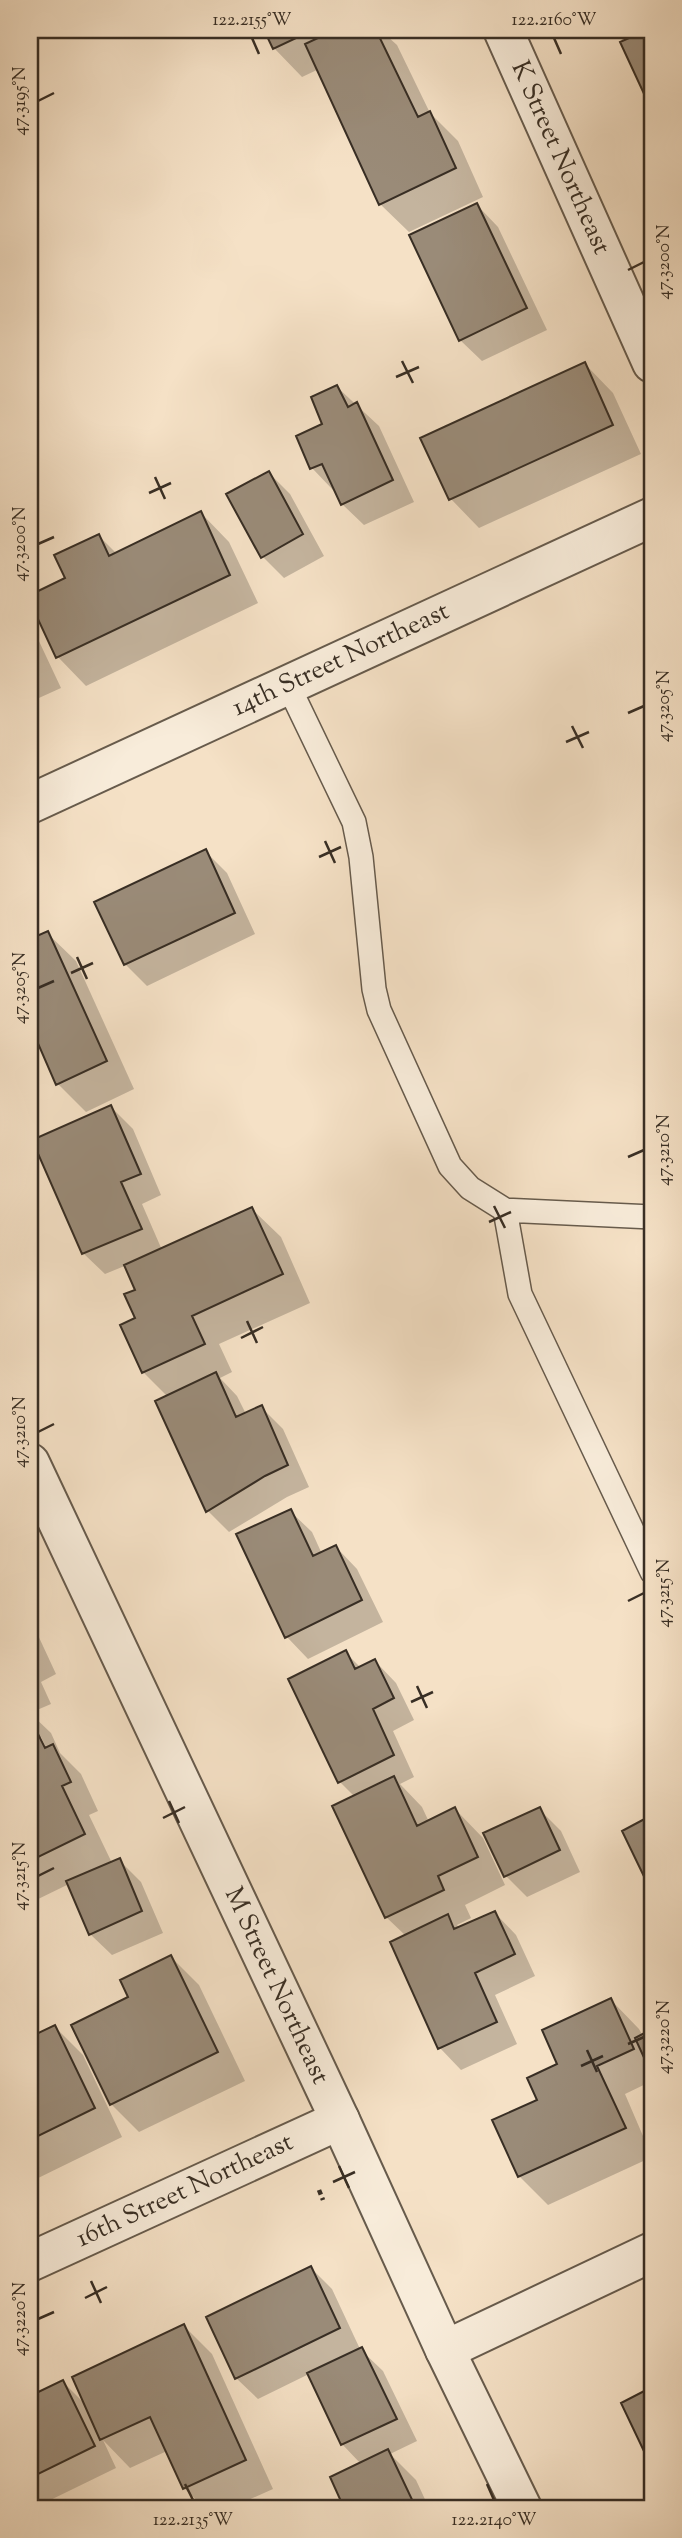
<svg xmlns="http://www.w3.org/2000/svg" width="682" height="2538" font-family="'Sorts Mill Goudy',serif">
<rect width="100%" height="100%" fill="#f5e1c6"/>
<filter id="stains"><feTurbulence type="fractalNoise" baseFrequency=".00286" numOctaves="4"/><feColorMatrix values="0 0 0 0 .2 0 0 0 0 .09 0 0 0 0 .02 0 0 0 .5 -.17"/></filter>
<radialGradient id="worn" r=".72"><stop offset=".6" stop-color="#630" stop-opacity="0"/><stop offset="1" stop-color="#630" stop-opacity=".3"/></radialGradient>
<path fill="#0003" fill-rule="evenodd" d="M265,30H399L387,36L397,45L430,113L458,141L483,197L409,232L380,204L319,69L302,77L274,48Z
M613,30H652V107L622,43L624,42Z
M477,205L498,227L547,330L482,361L460,340Z
M585,364L613,393L641,454L479,528L451,499Z
M337,387L379,426L414,502L364,525L342,504L335,489L333,490L312,468Z
M269,473L290,494L324,556L284,578L263,557Z
M201,513L229,542L258,603L86,686L58,657L30,597L68,579L99,536L117,554Z
M30,622L61,688L30,702Z
M205,851L227,873L255,934L147,986L125,964Z
M47,933L76,961L134,1089L86,1112L58,1084L42,1047L30,1053V941Z
M111,1107L133,1129L161,1195L142,1204L162,1250L252,1209L281,1237L310,1303L219,1344L232,1372L220,1378L237,1396L246,1414L261,1407L283,1429L309,1487L287,1497L229,1532L208,1511L168,1397L143,1372L137,1318L138,1291L127,1265L105,1274L83,1253Z
M290,1511L312,1532L322,1554L336,1547L357,1569L383,1622L308,1659L287,1637Z
M30,1618L56,1674L41,1682L51,1704L30,1713L51,1733L60,1753L81,1774L98,1811L89,1815L112,1863L119,1860L141,1882L163,1933L112,1955L90,1934L69,1884L30,1903ZM37,1737H41L50,1756Z
M345,1652L361,1668L375,1661L396,1683L414,1720L393,1731L414,1777L400,1784L422,1807L429,1822L455,1809L483,1838L505,1885L465,1905L471,1918L457,1925L460,1929L495,1913L516,1935L535,1976L495,1995L517,2044L461,2070L440,2048L392,1942L406,1936L386,1917L355,1797L340,1782Z
M539,1809L561,1831L580,1872L527,1897L506,1876Z
M171,1957L199,1985L245,2081L139,2132L111,2104L130,1998Z
M611,2000L639,2029L643,2036L652,2031V2081L625,2094L652,2157L548,2205L519,2176L539,2101L560,2065Z
M55,2027L83,2055L122,2137L30,2182V2039Z
M311,2268L332,2289L360,2349L383,2371L417,2441L390,2454L416,2480L429,2508H346L332,2478L361,2464L342,2444L309,2374L258,2399L236,2378Z
M184,2326L212,2354L273,2489L230,2508H205L184,2488L167,2451L130,2468L103,2440L116,2468L34,2508H30V2398L63,2382L86,2405Z"/>
<path fill="#9a8b78" stroke="#382e24" stroke-width="2" d="M264,30H313L273,49Z
M335,30H376L418,117L430,111L456,168L379,205L305,44Z
M647,30H652V111L620,42Z
M477,203L527,308L459,341L409,235Z
M585,362L613,425L449,500L420,438Z
M337,385L348,407L357,402L393,480L341,505L322,464L310,469L296,436L322,424L311,397Z
M269,471L303,534L261,558L226,494Z
M201,511L230,575L56,658L30,602V595L65,578L54,555L99,534L109,556Z
M206,849L235,913L124,965L94,902Z
M48,931L107,1061L56,1085L30,1025V939Z
M111,1105L141,1174L121,1182L142,1229L82,1254L32,1140Z
M252,1207L283,1274L192,1316L205,1344L142,1373L120,1325L135,1318L124,1294L135,1290L124,1265Z
M216,1372L236,1417L262,1405L288,1465L265,1476L206,1512L155,1401Z
M291,1509L313,1556L336,1545L362,1600L285,1638L236,1534Z
M346,1650L355,1669L375,1659L394,1698L373,1709L394,1755L338,1783L288,1679Z
M30,1718L45,1748L53,1744L71,1782L62,1786L85,1834L30,1861Z
M394,1776L417,1826L455,1807L478,1857L438,1876L444,1890L385,1918L332,1806Z
M540,1807L560,1850L504,1877L483,1833Z
M652,1815V1893L622,1831Z
M120,1858L142,1911L89,1935L66,1881Z
M495,1911L515,1954L475,1973L497,2022L438,2049L390,1942L448,1914L454,1929Z
M171,1955L218,2052L110,2105L71,2025L128,1997L120,1980Z
M611,1998L634,2049L597,2066L626,2128L518,2177L492,2120L537,2100L527,2078L557,2064L542,2030Z
M55,2025L95,2108L30,2140V2037Z
M652,2029V2075L635,2038Z
M311,2266L340,2328L235,2379L206,2317Z
M184,2324L246,2460L183,2489L150,2417L100,2440L72,2377Z
M362,2347L397,2419L341,2445L307,2373Z
M63,2380L95,2446L30,2478V2396Z
M652,2387V2468L621,2403Z
M388,2449L416,2508H344L330,2477Z"/>
<g fill="none" stroke-linecap="round" stroke-linejoin="round">
<defs>
<path id="service" d="M288,685L354,822L361,857L374,989L379,1010L450,1166L470,1188L505,1210L652,1217
M505,1210L520,1294L652,1572"/>
<path id="minor" d="M503,30L652,363
M30,2262L340,2120
M445,2350L652,2252"/>
<path id="tertiary" d="M30,804L652,517
M30,1463L340,2120L445,2350L522,2508"/>
</defs>
<use href="#service" stroke="#675b4c" stroke-width="26"/>
<use href="#minor" stroke="#675b4c" stroke-width="42"/>
<use href="#tertiary" stroke="#675b4c" stroke-width="42"/>
<path stroke="#382e24" stroke-width="4.5" stroke-dasharray="5 3.5" stroke-linecap="butt" d="M319,2190L323,2200"/>
<use href="#service" stroke="#f8ecda" stroke-width="23"/>
<use href="#minor" stroke="#f8ecda" stroke-width="38"/>
<use href="#tertiary" stroke="#f8ecda" stroke-width="38"/>
</g>
<path fill="none" stroke="#382e24" stroke-width="2.5" d="M252,38L259,54M554,38L561,54M38,101L54,93M628,270L644,262M402,361L413,383M396,377L419,367M155,477L165,499M149,493L171,483M38,544L54,537M628,713L644,706M572,726L583,748M566,742L589,732M325,841L335,863M319,857L341,847M77,957L87,979M71,973L93,963M38,988L54,981M628,1157L644,1150M494,1206L505,1228M489,1222L511,1212M247,1321L257,1343M241,1338L263,1327M38,1432L54,1424M628,1601L644,1593M417,1686L427,1708M411,1702L433,1692M169,1801L179,1823M163,1818L185,1807M38,1876L54,1868M628,2044L644,2037M587,2050L597,2072M581,2066L603,2056M339,2166L349,2188M333,2182L355,2172M91,2281L101,2303M85,2298L107,2287M38,2319L54,2312M185,2484L193,2500M487,2484L494,2500"/>
<g text-anchor="middle" dominant-baseline="central" stroke-width="5" stroke-linejoin="round" paint-order="stroke">
<g font-size="26" fill="#382e24" stroke="#f8ecda">
<text transform="translate(560 158) rotate(66)">K Street Northeast</text>
<text transform="translate(341 660) rotate(-25)">14th Street Northeast</text>
<text transform="translate(276 1986) rotate(65)">M Street Northeast</text>
<text transform="translate(185 2191) rotate(-25)">16th Street Northeast</text>
</g>
</g>
<rect width="682" height="2538" fill="none" stroke="#f5e1c6" stroke-width="77"/>
<rect x="38" y="38" width="606" height="2462" fill="none" stroke="#382e24" stroke-width="2.5"/>
<g font-size="18" text-anchor="middle" fill="#382e24">
<text x="252" y="25">122.2155°W</text>
<text x="554" y="25">122.2160°W</text>
<text transform="translate(19 101) rotate(-90)" y="6">47.3195°N</text>
<text transform="translate(663 262) rotate(-90)" y="6">47.3200°N</text>
<text transform="translate(19 544) rotate(-90)" y="6">47.3200°N</text>
<text transform="translate(663 706) rotate(-90)" y="6">47.3205°N</text>
<text transform="translate(19 988) rotate(-90)" y="6">47.3205°N</text>
<text transform="translate(663 1150) rotate(-90)" y="6">47.3210°N</text>
<text transform="translate(19 1432) rotate(-90)" y="6">47.3210°N</text>
<text transform="translate(663 1593) rotate(-90)" y="6">47.3215°N</text>
<text transform="translate(19 1876) rotate(-90)" y="6">47.3215°N</text>
<text transform="translate(663 2037) rotate(-90)" y="6">47.3220°N</text>
<text transform="translate(19 2319) rotate(-90)" y="6">47.3220°N</text>
<text x="193" y="2525">122.2135°W</text>
<text x="494" y="2525">122.2140°W</text>
</g>
<rect width="100%" height="100%" filter="url(#stains)"/>
<rect width="100%" height="100%" fill="url(#worn)"/>
</svg>
